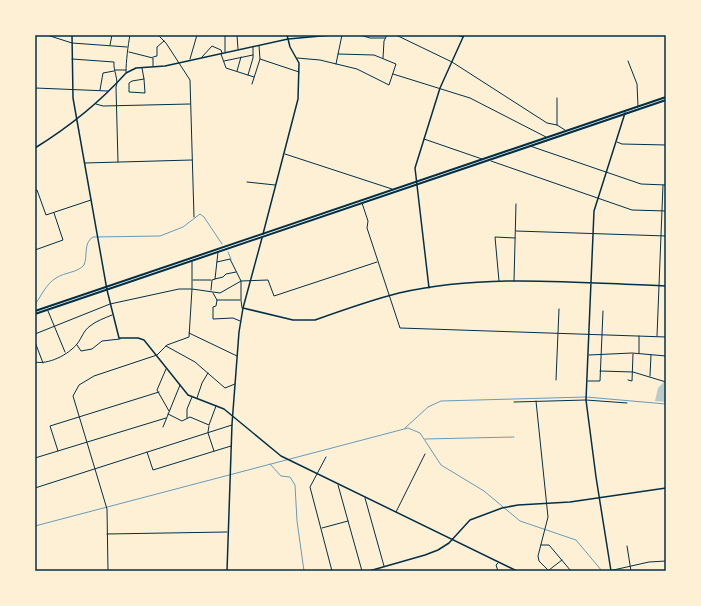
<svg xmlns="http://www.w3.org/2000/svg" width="701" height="606" font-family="'Roboto Serif',serif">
<rect width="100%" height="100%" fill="#fdf0d5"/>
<path fill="#b9caca" d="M664,382L666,383V402L655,401L658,388Z"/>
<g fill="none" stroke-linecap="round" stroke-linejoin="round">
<path stroke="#669bbc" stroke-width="1" d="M228,252L231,259
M35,305C41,296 46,284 56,278C65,272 77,273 84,265C88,256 83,243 93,237L160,236L183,227L200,214L204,217L222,244
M405,428L428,407L441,401L586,397L666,404
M425,439L514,437
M270,464L281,476L290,477L295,485L297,521L304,571
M35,526L408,428L420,433L441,465L484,491L520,521L576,540L602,571"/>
<path stroke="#003049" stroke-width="1" d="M47,35L72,43L127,47
M158,35L166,43L190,80L194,217
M237,35L238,49
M360,35L370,38H385
M396,35L452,62L547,123L557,125L565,130
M456,35L463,37
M110,45L112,35
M129,52L153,58V66
M225,52V35
M221,54L226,68L254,77
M153,57L157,56V47L164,41
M202,57L212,46L221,50L222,53
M297,58L320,60L357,69L389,85L396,64L374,55L338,54
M383,58L384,41L387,35
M72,59L114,62C113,70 119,80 116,87L118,162
M190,59L197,35
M260,59L299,72
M224,61L253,55
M628,61L637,84L638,106
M336,64L342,35
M142,68L144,79L132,81L129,83V92L145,93L144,79
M115,70H126
M237,71L241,57
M126,72C126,62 128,45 130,35
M393,74L470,98L546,137
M248,75L253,58V47
M252,84L260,59L259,46
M35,88L108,91
M100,90L103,73L114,71
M557,98V125
M96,104L103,106L190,104
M424,139L482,159
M617,142L622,144L666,145
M530,146L641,184L666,185
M285,154L392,189
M491,161L632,210L666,211
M85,163L192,160
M247,182L275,185
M35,190H37L46,215L91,200
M362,203L368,221L367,228L400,328L666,337
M516,231L666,236
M35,250L63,240L54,213
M217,262L230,259L241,281V300L242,308
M215,279L223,277L226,274L236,272
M193,280H211
M499,281L495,237L515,238
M514,281L516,204
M192,288V262
M211,290L212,280L215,279L218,252
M213,293L217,300L216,306L213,307V319L233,318L240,321
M217,300H240
M48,311L65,352
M189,333L237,356
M35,334L110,304L179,289H192L220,293L241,281L268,280L274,296L377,262
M657,336L663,185
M35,342L43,363
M77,345L81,351L92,349L102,341L120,339
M166,346L195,362L225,388L235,384
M639,353V336
M589,355L632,353L666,356
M35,362C48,365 68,355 77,344C82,338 83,331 90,326C96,321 105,318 112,315
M166,369L157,390L169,411
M600,371L633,372L666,382
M650,376L651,355
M556,380L559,309
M628,380L632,381L633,354
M588,381H600L603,311
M197,398L202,383L208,373
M536,401L548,517L538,556L539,561L549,571
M514,402L586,400L627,403
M168,414L182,421L190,417L209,425L216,406
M187,418V409L192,397
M163,427L180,385
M208,432L209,426
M208,433L214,451
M58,451L50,426L159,392
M147,452L153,470L231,446
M326,457L310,487L332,571
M35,458L166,418
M338,485L362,571
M35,488L232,425
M365,498L384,566
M396,512L425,454
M322,528L348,521
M107,534L227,532
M541,545H549L571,571
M627,546L631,571
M549,570L562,560
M108,571L107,509L73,396L79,385L94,376L157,355L167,345L189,337L192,289
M498,571L496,565L498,563
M609,571L649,562L666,561"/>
<path stroke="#003049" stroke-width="1.5" d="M35,148C69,127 100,102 126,73L136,68L165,66L288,39L332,35
M429,288L415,168L440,88L464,35
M243,308L293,320H315C343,310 371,300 399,293C485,273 579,283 666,286
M369,571L425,555L438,550L449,543L470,520L502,508L518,505L570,502L666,488
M611,571L596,477L586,400L594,211L625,113"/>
<path stroke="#003049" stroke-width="1.5" d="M72,35L73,98L107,290L119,338H138L144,340L188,395L224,409L281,456L517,571
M263,234L298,99L299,63L290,47L287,35
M227,571L232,424L239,332L243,308L262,238"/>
<path stroke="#003049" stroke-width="2" d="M35,311L666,97
M35,314L666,100"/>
</g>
<rect width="701" height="606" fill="none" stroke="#fdf0d5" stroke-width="72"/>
<rect x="36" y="36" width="629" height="534" fill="none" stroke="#003049" stroke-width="1.5"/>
</svg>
